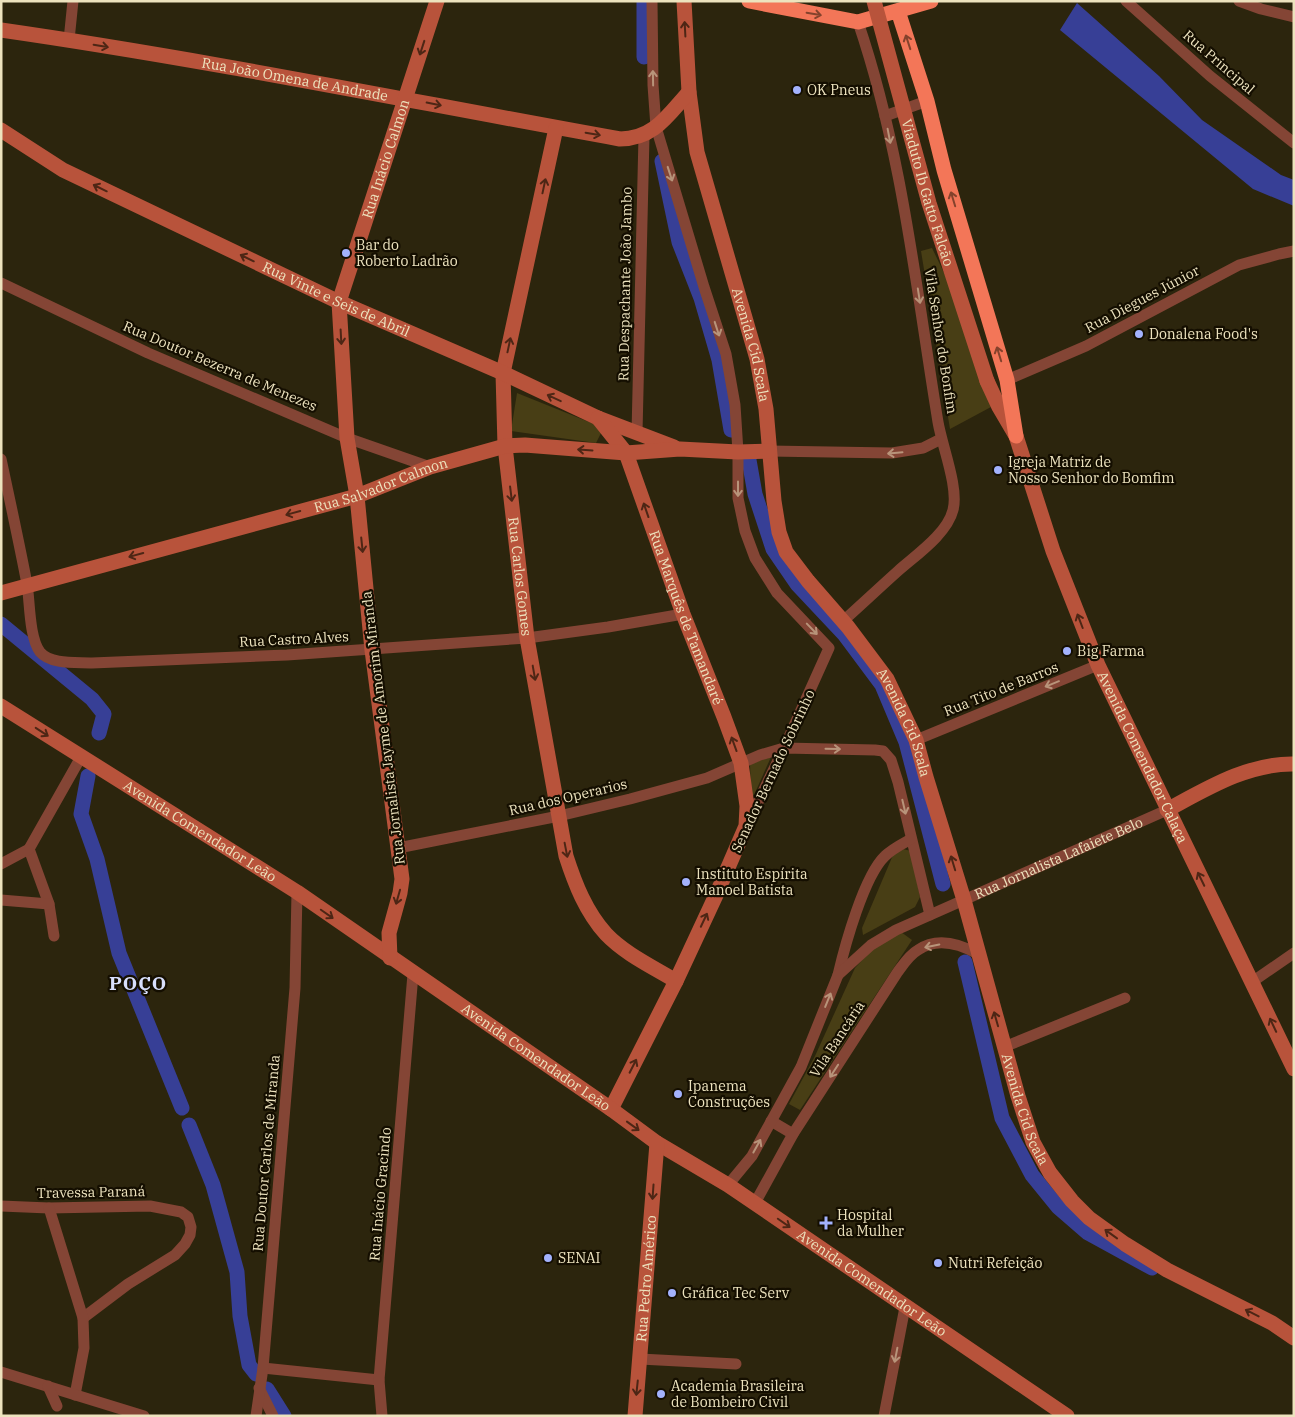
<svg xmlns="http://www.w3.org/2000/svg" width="1295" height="1417" font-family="'IBM Plex Serif',serif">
<rect width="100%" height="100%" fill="#2c250d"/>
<path fill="#483e15" d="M932,248L949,283L991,407L950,429L921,251Z
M517,393L594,424L601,433L596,443L511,431Z
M771,757L754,795L751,794L750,764Z
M903,849L911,851L920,897L915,907L863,935L862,928L893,855Z
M901,932L912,940L800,1110L789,1104L815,1056L855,968L880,941Z"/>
<path fill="#373f96" d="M1077,3L1159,76L1202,120L1281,175L1294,180V206L1253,189L1060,30Z"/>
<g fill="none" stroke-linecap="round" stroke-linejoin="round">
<path stroke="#373f96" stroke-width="15" d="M644,57V3
M662,161L679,242L701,298L719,360L731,430
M749,460L755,494L773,549L797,584L844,634L882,685L906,742L943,884
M1,624L92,699L104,714L99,733
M88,776L81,814L97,859L119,953L182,1108
M965,962L1002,1118L1032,1175L1058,1207L1088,1233L1152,1268
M189,1125L213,1185L237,1272L240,1316L249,1365L256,1374
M267,1389L284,1416"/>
<g stroke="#844535" stroke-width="11">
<path d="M652,1L653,85L656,127L704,287L726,354L735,405L738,452V498L745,531L755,558L777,593L829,648L784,748L748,823"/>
<path d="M1126,1L1210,76L1294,143"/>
<path d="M1239,1L1261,9L1294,17"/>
<path d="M69,40L73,1"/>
<path d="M885,116L927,101"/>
<path d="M1,283L148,353L347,438L430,467"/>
<path d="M1007,380L1086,346L1239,265L1279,254L1294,251"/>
<path d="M637,433L644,136"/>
<path d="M769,451L892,453L923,448L941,439"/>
<path d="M1,459C10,501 19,542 27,584C30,602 29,637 40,652C51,665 77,662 92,663L287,655L527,638L608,627L683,614"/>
<path d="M842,622C861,605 879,588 898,571C916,555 947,534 953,510C959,488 942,446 938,422C916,288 902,151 858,22"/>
<path d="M916,740L1098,665"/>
<path d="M398,848L559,816L630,799L707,778L760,755L784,748L875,750L883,751L891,760L898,782L930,915"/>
<path d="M29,849L49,904L54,936"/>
<path d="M1,864L29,849L81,757"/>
<path d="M1,900L49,904"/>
<path d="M838,975C845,945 864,876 885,856C892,849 902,844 911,839"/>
<path d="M1252,982L1294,953"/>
<path d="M1004,1047L1125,998"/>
<path d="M771,1121L793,1134"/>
<path id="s1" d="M728,1185L752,1156L801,1067L838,975L871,945L896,930L1167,810"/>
<path d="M755,1203L793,1134L897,973C903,965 909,955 918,950C937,937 960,944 978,954"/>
<path d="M1,1206L49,1208L150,1206L181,1212L188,1217L191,1227L190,1235L185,1244L175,1255L128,1284L83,1318"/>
<path d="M49,1208L83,1318L84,1348L75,1395"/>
<path d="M640,1359L736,1364"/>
<path d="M263,1368L379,1380"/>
<path d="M1,1372L144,1416"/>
<path d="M48,1386L57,1406"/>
<path d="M259,1388L273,1416"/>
<path d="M256,1416L263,1368L295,988L297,892"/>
<path d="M382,1416L379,1380L413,974"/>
<path d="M884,1416L905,1307"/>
</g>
<g stroke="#b8533b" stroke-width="15">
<path id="s2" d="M684,1L689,92L697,152L757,359L766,409L774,501L779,532L786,552L808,581L848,627L887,679L916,740L926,777L964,900L1018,1096L1033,1142L1050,1173L1072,1201L1089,1218L1125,1244L1167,1270L1272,1323L1294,1338"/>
<path id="s3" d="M1,30C209,60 414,102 620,139C654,139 668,115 689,92"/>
<path id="s4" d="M556,128L503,373L505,446L527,638L566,856C575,884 586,912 606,934C625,954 653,967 676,981"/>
<path id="s5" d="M1,130L63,170L339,302L503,373L598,418L674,447"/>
<path id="s6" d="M987,381L999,407L1016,436L1053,551L1098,665L1294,1069"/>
<path id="s7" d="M598,418L626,453L683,614L724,717L741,763L747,806L746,826L717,893L676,981L611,1109"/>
<path id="s8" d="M1,593L357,496L430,467L505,446L525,445L626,453L680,449L738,452L769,451"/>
<path id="s9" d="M1,706L297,892L611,1109L657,1143L728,1185L1067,1416"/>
<path d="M1167,810C1206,789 1248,763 1294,764"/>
<path id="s10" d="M390,958L389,933L400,893L402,879L372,650L357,496L347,438L339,302L437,1"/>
<path id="s11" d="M635,1416L657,1143"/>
</g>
<path stroke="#f37658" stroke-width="15" d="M749,1L858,22L931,1
M898,11L927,101L944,170L1007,380L1016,436"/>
<path stroke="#b8533b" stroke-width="15" id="s12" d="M874,1L929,203L987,381"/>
</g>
<defs><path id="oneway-shaft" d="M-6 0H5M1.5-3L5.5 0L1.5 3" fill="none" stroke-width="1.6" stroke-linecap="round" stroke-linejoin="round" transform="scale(1.25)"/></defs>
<g stroke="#84422c">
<use href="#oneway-shaft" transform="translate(814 14) rotate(10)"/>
<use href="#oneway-shaft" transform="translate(908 42) rotate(-108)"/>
<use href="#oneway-shaft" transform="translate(953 199) rotate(-107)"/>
<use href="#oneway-shaft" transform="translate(999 354) rotate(-107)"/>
</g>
<g stroke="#4d2615">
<use href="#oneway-shaft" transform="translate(685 29) rotate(-93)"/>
<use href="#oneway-shaft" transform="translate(101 46) rotate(10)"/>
<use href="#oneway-shaft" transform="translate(422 48) rotate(108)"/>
<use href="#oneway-shaft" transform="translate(434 104) rotate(11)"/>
<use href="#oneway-shaft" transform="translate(593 134) rotate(10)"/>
<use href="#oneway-shaft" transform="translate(544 186) rotate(-78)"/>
<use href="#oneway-shaft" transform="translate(100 188) rotate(-154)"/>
<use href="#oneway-shaft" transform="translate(247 258) rotate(-154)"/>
<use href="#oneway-shaft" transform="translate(341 337) rotate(87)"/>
<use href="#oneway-shaft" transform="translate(509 345) rotate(-78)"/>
<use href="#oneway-shaft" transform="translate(554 398) rotate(-155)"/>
<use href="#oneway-shaft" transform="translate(585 450) rotate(-176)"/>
<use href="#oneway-shaft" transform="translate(511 494) rotate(83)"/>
<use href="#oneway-shaft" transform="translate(646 510) rotate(-109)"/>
<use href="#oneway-shaft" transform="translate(293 513) rotate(165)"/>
<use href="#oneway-shaft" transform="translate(362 545) rotate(84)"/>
<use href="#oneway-shaft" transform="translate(136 555) rotate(165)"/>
<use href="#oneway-shaft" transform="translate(1080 621) rotate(-111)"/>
<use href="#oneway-shaft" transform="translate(534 673) rotate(80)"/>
<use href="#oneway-shaft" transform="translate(42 732) rotate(33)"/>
<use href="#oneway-shaft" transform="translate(734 744) rotate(-110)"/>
<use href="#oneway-shaft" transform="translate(566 850) rotate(79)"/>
<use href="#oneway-shaft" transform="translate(953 863) rotate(-107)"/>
<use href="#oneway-shaft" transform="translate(1201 879) rotate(-116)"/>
<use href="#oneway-shaft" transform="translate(398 897) rotate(106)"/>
<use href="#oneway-shaft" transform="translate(327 914) rotate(35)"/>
<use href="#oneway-shaft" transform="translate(704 920) rotate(-65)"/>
<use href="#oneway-shaft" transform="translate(996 1019) rotate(-106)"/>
<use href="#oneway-shaft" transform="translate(1273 1025) rotate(-115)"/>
<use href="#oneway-shaft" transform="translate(633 1066) rotate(-63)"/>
<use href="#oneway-shaft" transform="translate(633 1126) rotate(36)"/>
<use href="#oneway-shaft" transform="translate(653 1192) rotate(94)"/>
<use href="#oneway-shaft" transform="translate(784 1223) rotate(35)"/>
<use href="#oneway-shaft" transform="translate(1111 1234) rotate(-144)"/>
<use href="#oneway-shaft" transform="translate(1252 1313) rotate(-153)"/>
<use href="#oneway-shaft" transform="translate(637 1388) rotate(96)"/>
</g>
<g stroke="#b8947a">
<use href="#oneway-shaft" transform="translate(653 78) rotate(-91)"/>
<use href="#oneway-shaft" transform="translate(889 136) rotate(79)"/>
<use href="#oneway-shaft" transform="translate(670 174) rotate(72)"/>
<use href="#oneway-shaft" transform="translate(919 296) rotate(81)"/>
<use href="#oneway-shaft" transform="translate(717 329) rotate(72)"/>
<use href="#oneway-shaft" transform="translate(895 453) rotate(175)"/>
<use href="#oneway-shaft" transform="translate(738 489) rotate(90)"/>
<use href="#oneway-shaft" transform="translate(812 629) rotate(46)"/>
<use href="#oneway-shaft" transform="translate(1052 684) rotate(158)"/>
<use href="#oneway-shaft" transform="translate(833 749) rotate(1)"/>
<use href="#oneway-shaft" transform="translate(904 807) rotate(77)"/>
<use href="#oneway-shaft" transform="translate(932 946) rotate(168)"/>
<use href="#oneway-shaft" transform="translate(828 1000) rotate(-68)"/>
<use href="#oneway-shaft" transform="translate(834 1071) rotate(123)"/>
<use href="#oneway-shaft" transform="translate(757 1146) rotate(-61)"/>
<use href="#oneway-shaft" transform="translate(896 1355) rotate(101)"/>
</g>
<g fill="#a3b2fd" stroke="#140e00" stroke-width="2">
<circle cx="797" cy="90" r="5"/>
<circle cx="346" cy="253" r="5"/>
<circle cx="1139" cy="334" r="5"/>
<circle cx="998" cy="470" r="5"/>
<circle cx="1067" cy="651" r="5"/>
<circle cx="686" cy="882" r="5"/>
<circle cx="678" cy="1094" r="5"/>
<path d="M823.5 1215.5h5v5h5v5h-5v5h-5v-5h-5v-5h5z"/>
<circle cx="548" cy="1258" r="5"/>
<circle cx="938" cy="1263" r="5"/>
<circle cx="672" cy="1293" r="5"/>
<circle cx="661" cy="1394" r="5"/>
</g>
<g text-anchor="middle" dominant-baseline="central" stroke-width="4.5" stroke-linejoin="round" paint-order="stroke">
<g font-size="14" fill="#ede3be" stroke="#140e00">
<text transform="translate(1219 62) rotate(41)">Rua Principal</text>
<text stroke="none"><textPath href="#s3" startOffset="298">Rua João Omena de Andrade</textPath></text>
<text stroke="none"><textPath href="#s10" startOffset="812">Rua Inácio Calmon</textPath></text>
<text stroke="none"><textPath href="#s12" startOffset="199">Viaduto Ib Gatto Falcão</textPath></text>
<text transform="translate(625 284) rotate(-89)">Rua Despachante João Jambo</text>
<text stroke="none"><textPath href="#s5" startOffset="376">Rua Vinte e Seis de Abril</textPath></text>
<text transform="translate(1142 299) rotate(-28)">Rua Diegues Júnior</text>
<text transform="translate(941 341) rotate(81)">Vila Senhor do Bonfim</text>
<text stroke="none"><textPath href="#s2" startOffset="352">Avenida Cid Scala</textPath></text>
<text transform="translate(220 366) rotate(23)">Rua Doutor Bezerra de Menezes</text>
<text stroke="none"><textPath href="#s8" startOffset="395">Rua Salvador Calmon</textPath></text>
<text stroke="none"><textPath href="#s4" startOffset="455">Rua Carlos Gomes</textPath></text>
<text stroke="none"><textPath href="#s7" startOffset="220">Rua Marquês de Tamandaré</textPath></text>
<text transform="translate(294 639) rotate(-3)">Rua Castro Alves</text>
<text transform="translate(1001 689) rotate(-22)">Rua Tito de Barros</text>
<text stroke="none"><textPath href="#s2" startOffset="772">Avenida Cid Scala</textPath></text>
<text transform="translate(383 728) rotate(-97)">Rua Jornalista Jayme de Amorim Miranda</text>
<text stroke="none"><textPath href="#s6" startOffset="408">Avenida Comendador Calaça</textPath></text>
<text transform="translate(773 771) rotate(-65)">Senador Bernado Sobrinho</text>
<text transform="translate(568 797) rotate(-13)">Rua dos Operarios</text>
<text stroke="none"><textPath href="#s9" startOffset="235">Avenida Comendador Leão</textPath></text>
<text stroke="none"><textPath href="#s1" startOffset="490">Rua Jornalista Lafaiete Belo</textPath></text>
<text transform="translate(837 1039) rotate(-57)">Vila Bancária</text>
<text stroke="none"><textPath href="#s9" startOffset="640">Avenida Comendador Leão</textPath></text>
<text stroke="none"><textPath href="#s2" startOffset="1178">Avenida Cid Scala</textPath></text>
<text transform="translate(266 1153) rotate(-85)">Rua Doutor Carlos de Miranda</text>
<text transform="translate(91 1192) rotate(-1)">Travessa Paraná</text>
<text transform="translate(380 1194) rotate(-85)">Rua Inácio Gracindo</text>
<text stroke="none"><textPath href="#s11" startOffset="138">Rua Pedro Américo</textPath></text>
<text stroke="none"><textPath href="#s9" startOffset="1045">Avenida Comendador Leão</textPath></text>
</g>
<g font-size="14" fill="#ede3be" stroke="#140e00" text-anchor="start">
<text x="807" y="90">OK Pneus</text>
<text x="356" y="245">Bar do<tspan x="356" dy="16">Roberto Ladrão</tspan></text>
<text x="1149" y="334">Donalena Food's</text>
<text x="1008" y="462">Igreja Matriz de<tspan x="1008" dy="16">Nosso Senhor do Bomfim</tspan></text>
<text x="1077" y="651">Big Farma</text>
<text x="696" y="874">Instituto Espírita<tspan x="696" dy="16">Manoel Batista</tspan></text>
<text x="688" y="1086">Ipanema<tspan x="688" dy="16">Construções</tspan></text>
<text x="837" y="1215">Hospital<tspan x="837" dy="16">da Mulher</tspan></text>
<text x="558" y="1258">SENAI</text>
<text x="948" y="1263">Nutri Refeição</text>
<text x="682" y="1293">Gráfica Tec Serv</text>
<text x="671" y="1386">Academia Brasileira<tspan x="671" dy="16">de Bombeiro Civil</tspan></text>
</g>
<g font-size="19" font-weight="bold" letter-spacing="1" fill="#d8dffc" stroke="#140e00">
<text x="138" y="983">POÇO</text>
</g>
</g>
<rect width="1295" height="1417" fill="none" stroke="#ede3be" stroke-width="5"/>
</svg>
